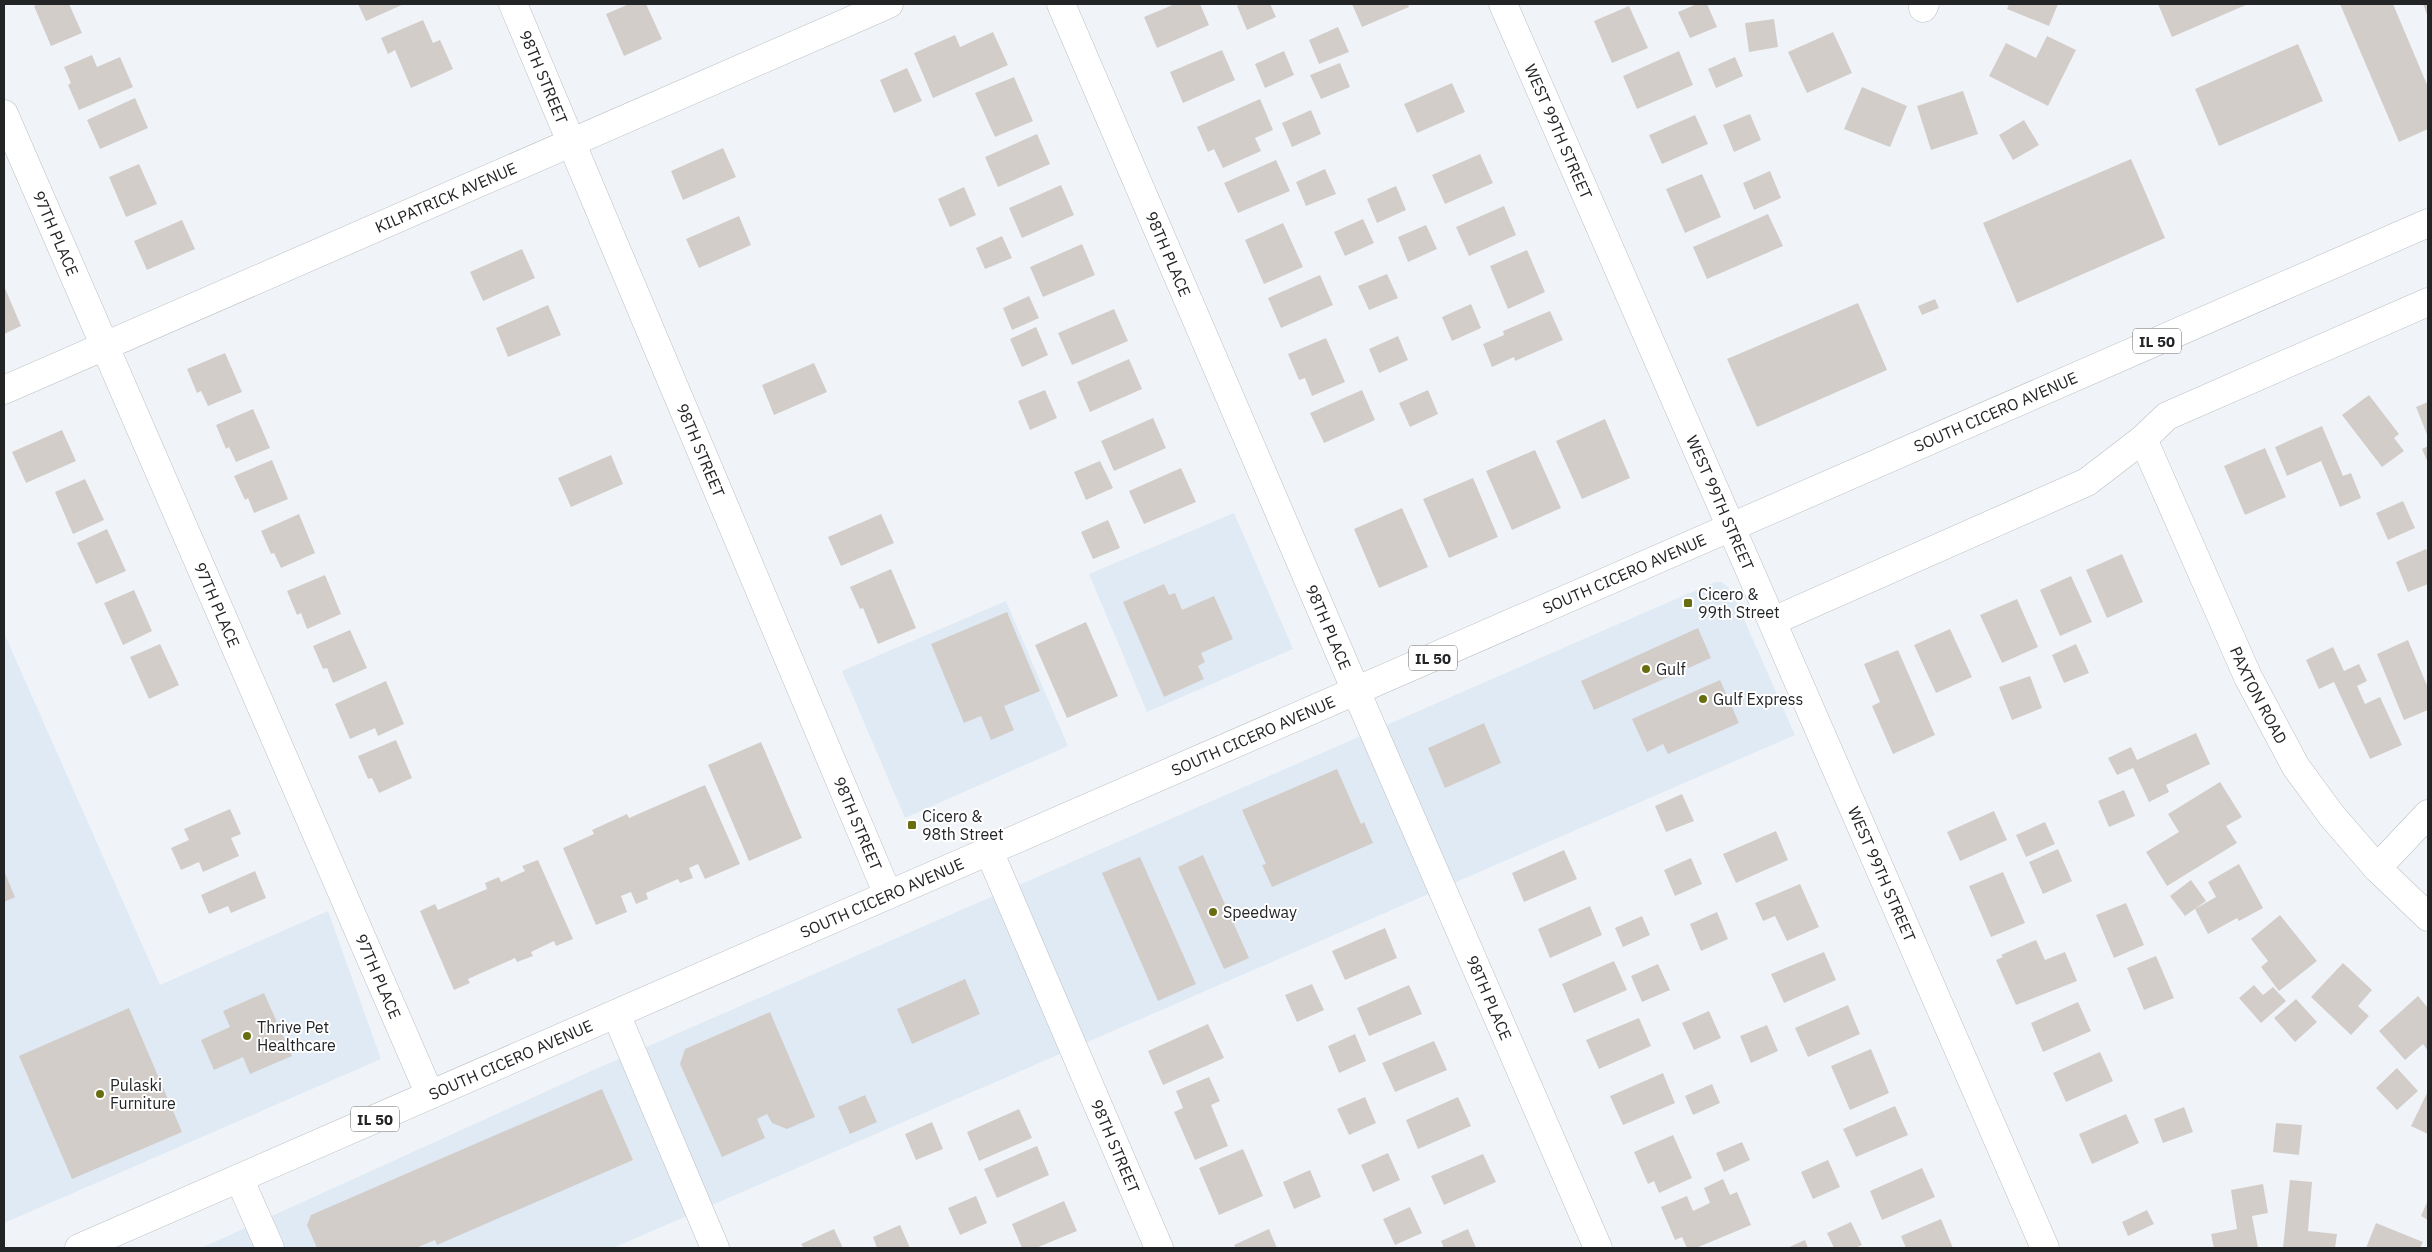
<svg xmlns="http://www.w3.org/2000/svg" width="2432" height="1252" font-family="'IBM Plex Sans',sans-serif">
<rect width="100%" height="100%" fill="#f0f4f9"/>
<path fill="#dfeaf4" d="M1234,513L1293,649L1147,712L1089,574Z
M1715,582H1722L1731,590L1795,735L613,1248H201L598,1068Z
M1006,601L1068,746L905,818L842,671Z
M4,633L160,985L328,911L381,1059L4,1223Z"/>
<path fill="#d3cdc9" d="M39,4H69L82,33L51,46L34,6Z
M358,4H404L366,21Z
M629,4H646L662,39L624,56L606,14Z
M1175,4H1200L1209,25L1157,48L1144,17Z
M1241,4H1270L1276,17L1247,30L1237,6Z
M1352,4H1408L1409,7L1362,27Z
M1697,4H1707L1717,27L1690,38L1678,12Z
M2009,4H2058L2049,26L2007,9Z
M2158,4H2248L2172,37Z
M2340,4H2393L2428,87V129L2399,142Z
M2423,4H2428V17Z
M1629,6L1648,48L1612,63L1594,21Z
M1774,19L1778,47L1749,52L1745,23Z
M423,20L433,43L440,40L453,69L411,88L395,50L388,54L381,38Z
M1338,27L1349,52L1319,64L1309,40Z
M993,32L1008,65L933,98L914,53L955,35L960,47Z
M1833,32L1852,73L1807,93L1788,52Z
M2047,36L2076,50L2048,106L1989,76L2006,43L2036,58Z
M2298,44L2323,101L2219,146L2195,89Z
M1222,50L1235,80L1183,103L1170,72Z
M1284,51L1294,75L1265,88L1255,64Z
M1679,51L1693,85L1637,109L1623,76Z
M92,55L97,67L120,57L133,87L79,110L68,85L71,83L64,67Z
M1735,57L1743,76L1716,88L1708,69Z
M1340,63L1350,87L1321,99L1310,75Z
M907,68L922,101L894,113L880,80Z
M1014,77L1033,121L995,137L975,93Z
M1452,83L1465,112L1417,133L1404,104Z
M1862,87L1907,106L1890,147L1844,129Z
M1963,91L1978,134L1931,150L1917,106Z
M135,98L148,128L100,149L87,120Z
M1260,99L1273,130L1255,138L1261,151L1223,168L1214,149L1208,152L1197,127Z
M1311,110L1321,134L1292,147L1282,123Z
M1750,114L1761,140L1734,152L1723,125Z
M1695,115L1708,144L1662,164L1649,135Z
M2024,120L2039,145L2013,160L1999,135Z
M1037,134L1050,164L998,187L985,157Z
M723,148L736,177L683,200L671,171Z
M1480,154L1493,183L1445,204L1432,175Z
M2131,159L2165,238L2017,303L1983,223Z
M1276,160L1290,191L1238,213L1224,183Z
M139,164L157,204L126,217L109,177Z
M1325,169L1336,194L1306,206L1296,182Z
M1770,171L1781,198L1754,210L1743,183Z
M1702,174L1721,217L1685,233L1666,189Z
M1061,185L1074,215L1022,238L1009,208Z
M1396,186L1406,210L1377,223L1367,199Z
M964,187L976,215L950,227L938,199Z
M1504,206L1516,235L1469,256L1456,227Z
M1768,214L1783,246L1707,279L1693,247Z
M739,216L751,245L699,268L686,239Z
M1363,219L1374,243L1345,256L1334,232Z
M182,220L195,249L147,270L134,241Z
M1283,223L1303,267L1264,284L1245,240Z
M1426,225L1437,249L1408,262L1398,237Z
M1002,236L1012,258L985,269L976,248Z
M1082,244L1095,275L1043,297L1030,267Z
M522,249L535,278L483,301L470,272Z
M1527,250L1545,292L1508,309L1490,266Z
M1387,274L1398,298L1369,310L1358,286Z
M1320,275L1333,305L1281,328L1268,298Z
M4,286L21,326L4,334Z
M1029,296L1039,318L1012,330L1003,308Z
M1935,299L1939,308L1922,315L1918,306Z
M1858,303L1887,370L1757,427L1727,359Z
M1471,304L1481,328L1452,341L1442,317Z
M548,305L561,335L508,357L496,328Z
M1114,309L1128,341L1072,365L1058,333Z
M1550,311L1563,340L1515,361L1514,357L1492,367L1483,344L1504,335L1503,331Z
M1036,327L1048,355L1022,367L1010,339Z
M1398,336L1408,360L1379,373L1369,349Z
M1326,338L1345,382L1312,396L1305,378L1299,380L1288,354Z
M225,353L242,392L208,406L201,391L197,393L187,369Z
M1129,359L1142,389L1090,412L1077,382Z
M814,363L827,392L774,415L762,385Z
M1045,390L1057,418L1030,430L1018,401Z
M1362,390L1375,420L1324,443L1310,413Z
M1428,390L1438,414L1410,427L1399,403Z
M2369,395L2399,434L2394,438L2404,451L2382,467L2342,415Z
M2428,402V437L2416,407Z
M253,409L270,448L236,462L229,447L226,449L216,425Z
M1153,418L1166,448L1114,471L1101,441Z
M1605,419L1630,478L1582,499L1556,441Z
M2322,426L2343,476L2351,473L2361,498L2340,507L2321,461L2287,476L2275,447Z
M62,430L76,461L26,483L12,452Z
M2428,446V463L2422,449Z
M2265,448L2286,497L2245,515L2224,466Z
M1535,450L1561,508L1512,530L1486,471Z
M611,455L623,484L571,507L558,478Z
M272,460L288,499L254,513L248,498L245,500L234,476Z
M1100,461L1113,488L1086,500L1074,472Z
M1181,468L1196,502L1144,524L1129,491Z
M1473,478L1498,537L1449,558L1423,499Z
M85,479L104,520L73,534L55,492Z
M2403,501L2415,528L2388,540L2376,513Z
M1402,508L1428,567L1379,588L1354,529Z
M299,514L315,553L281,568L274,553L271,554L261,531Z
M881,514L894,543L841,566L828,537Z
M1108,520L1120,548L1093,559L1081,532Z
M107,529L126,571L96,584L77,543Z
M2426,549L2428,554V584L2408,592L2396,562Z
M2122,554L2143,602L2107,618L2086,570Z
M891,569L916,628L878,644L863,608L860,609L850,587Z
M325,575L341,614L307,629L301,613L297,615L287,591Z
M2071,576L2092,622L2060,636L2040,590Z
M1164,584L1169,595L1175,593L1182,610L1214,596L1233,639L1201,653L1205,662L1198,666L1204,679L1164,697L1123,602Z
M134,590L152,631L123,645L104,603Z
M2017,599L2038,647L2002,663L1980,615Z
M1007,612L1040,691L1004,706L1014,730L991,740L981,716L964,723L931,644Z
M1086,622L1118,696L1067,718L1035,645Z
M1698,628L1711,658L1594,710L1581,681Z
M1950,629L1972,677L1936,693L1914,645Z
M350,630L367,668L333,683L327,668L323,669L313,646Z
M2408,640L2428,688V710L2404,720L2377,654Z
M160,644L179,685L149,699L130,657Z
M2076,644L2089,673L2064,683L2052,655Z
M2333,647L2344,671L2359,664L2367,681L2357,686L2365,704L2380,697L2402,745L2370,759L2334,682L2319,689L2306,660Z
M1898,650L1935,735L1893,754L1872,706L1880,702L1864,664Z
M2030,676L2042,708L2012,720L1999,687Z
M1720,680L1739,723L1668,754L1663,744L1647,752L1632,719Z
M386,681L404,724L378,736L375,728L350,739L335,704Z
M1484,723L1501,763L1445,788L1428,748Z
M2196,733L2210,764L2166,785L2169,792L2149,802L2133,768L2117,775L2108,758L2131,747L2137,760Z
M396,740L412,778L379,793L372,778L368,779L358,756Z
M761,742L802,838L749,861L708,765Z
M1337,769L1361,824L1364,822L1373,843L1272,887L1262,865L1266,864L1242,810Z
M2220,782L2242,817L2226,826L2237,843L2167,886L2146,852L2179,832L2168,814Z
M705,785L740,864L705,879L698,864L689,868L693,878L680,883L678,879L646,893L648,899L636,904L631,892L621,896L627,912L596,925L563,848L594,834L592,830L627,814L629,818Z
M2124,790L2135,816L2109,827L2098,801Z
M1682,794L1694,821L1666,832L1655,806Z
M230,809L241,834L231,838L239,856L203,872L199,862L181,870L171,848L189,840L184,829Z
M1994,811L2007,840L1960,861L1947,832Z
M2045,822L2055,844L2026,857L2016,835Z
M1776,831L1788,860L1736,883L1723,854Z
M2058,849L2072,881L2043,894L2029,862Z
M1564,850L1577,879L1524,902L1512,873Z
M1203,855L1249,958L1224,969L1178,867Z
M1140,857L1196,984L1158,1001L1102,873Z
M1691,858L1702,884L1675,896L1664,870Z
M538,860L573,939L556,946L554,941L531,952L533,956L517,962L515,958L468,979L470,983L454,990L420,911L435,904L438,910L487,889L485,883L499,877L501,882L525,871L522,866Z
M2239,864L2263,908L2239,921L2237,918L2208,934L2195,909L2216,897L2208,882Z
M4,871L15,897L4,902Z
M255,871L266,898L231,913L228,906L209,914L201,895Z
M2003,872L2025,923L1991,937L1969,886Z
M2191,880L2206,901L2185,916L2170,896Z
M1800,884L1819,927L1787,941L1775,916L1763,921L1755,903Z
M2126,903L2144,945L2114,958L2096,915Z
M1590,906L1602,935L1550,958L1538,929Z
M1717,912L1728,939L1701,951L1690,924Z
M2280,915L2317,961L2279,991L2261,967L2268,961L2251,939Z
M1642,916L1650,935L1623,947L1615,928Z
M1385,928L1397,958L1345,980L1332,951Z
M2036,940L2045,960L2065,952L2077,981L2016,1005L1996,960L2003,957L2001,955Z
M1824,952L1836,980L1784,1003L1771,974Z
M2156,956L2174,998L2144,1010L2127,968Z
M1614,961L1627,990L1574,1013L1562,984Z
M2343,963L2372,990L2358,1006L2369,1016L2351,1035L2311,997Z
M1658,964L1670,990L1642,1002L1631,976Z
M965,979L980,1014L912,1044L897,1009Z
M1312,984L1324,1010L1297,1022L1285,995Z
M1409,985L1422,1014L1369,1036L1357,1008Z
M2254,985L2263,995L2273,987L2286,1001L2261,1023L2239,998Z
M264,993L292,1056L250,1074L243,1057L214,1070L201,1040L230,1027L223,1011Z
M2418,996L2428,1008V1051L2423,1044L2405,1060L2379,1031Z
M2296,999L2317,1022L2295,1042L2274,1018Z
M2078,1002L2091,1031L2043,1052L2031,1023Z
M1848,1005L1860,1034L1808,1057L1795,1028Z
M129,1008L182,1132L72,1179L19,1056Z
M1709,1011L1721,1038L1694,1050L1682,1023Z
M770,1012L815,1117L787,1129L772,1123L767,1114L757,1119L765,1138L722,1157L680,1064L685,1049Z
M1639,1018L1651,1046L1599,1069L1586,1040Z
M1208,1024L1224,1058L1163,1085L1148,1051Z
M1767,1025L1778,1051L1751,1063L1740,1036Z
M1355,1034L1366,1061L1339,1073L1328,1046Z
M1434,1041L1447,1070L1395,1092L1382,1063Z
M1871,1049L1889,1093L1850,1110L1831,1066Z
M2100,1052L2113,1081L2066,1102L2053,1073Z
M2397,1068L2418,1091L2397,1110L2376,1088Z
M1663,1073L1675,1103L1623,1125L1610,1096Z
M1209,1077L1220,1101L1211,1105L1228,1146L1195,1160L1174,1112L1183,1108L1176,1091Z
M1712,1084L1720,1103L1693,1115L1685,1096Z
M602,1089L633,1160L437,1245L435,1240L416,1248H317L307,1225L311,1215Z
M2428,1091V1134L2411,1126Z
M865,1095L877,1122L850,1134L838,1107Z
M1365,1097L1376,1123L1349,1135L1337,1109Z
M1458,1097L1471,1126L1418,1149L1406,1120Z
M1895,1106L1908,1135L1856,1157L1843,1129Z
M2184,1107L2193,1132L2163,1143L2154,1119Z
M1019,1109L1032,1138L979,1161L967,1132Z
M2126,1114L2139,1143L2092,1164L2079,1134Z
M932,1122L943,1149L916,1160L905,1134Z
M2276,1123L2302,1125L2299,1155L2273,1152Z
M1673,1135L1692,1178L1659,1193L1654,1181L1648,1184L1634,1152Z
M1742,1142L1750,1160L1724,1172L1716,1153Z
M1037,1146L1049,1175L997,1198L984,1169Z
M1243,1149L1263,1196L1219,1215L1199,1168Z
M1388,1153L1400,1180L1373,1192L1361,1165Z
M1483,1154L1496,1182L1444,1205L1431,1176Z
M1828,1160L1840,1187L1813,1199L1801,1172Z
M1922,1168L1935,1197L1882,1220L1870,1191Z
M1310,1170L1321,1197L1294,1209L1283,1182Z
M1723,1179L1730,1195L1737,1192L1751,1225L1696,1248H1687L1682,1237L1675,1240L1661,1207L1687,1196L1693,1211L1710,1203L1704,1188Z
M2290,1180L2312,1182L2308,1231L2337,1234L2335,1248H2283Z
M2263,1184L2268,1213L2252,1216L2258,1248H2214L2211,1234L2237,1229L2231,1190Z
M976,1196L987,1223L960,1235L948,1208Z
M2428,1200V1220L2421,1216Z
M1064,1201L1077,1231L1036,1248H1022L1012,1224Z
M1410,1207L1422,1233L1395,1245L1383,1219Z
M2147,1210L2154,1224L2128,1236L2122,1222Z
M1941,1219L1953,1248H1906L1901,1236Z
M1851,1222L1862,1245L1855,1248H1834L1827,1233Z
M2376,1223L2423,1242L2420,1248H2366Z
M900,1225L910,1248H877L873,1237Z
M834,1229L843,1248H804L801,1244Z
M1269,1229L1277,1248H1236L1234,1245Z
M1468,1229L1476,1248H1444L1441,1241Z
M1805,1240L1808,1248H1787Z"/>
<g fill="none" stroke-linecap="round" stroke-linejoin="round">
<defs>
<g id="minor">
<path id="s1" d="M513,4L888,895"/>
<path id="s2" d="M1061,4L1356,691L1598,1248"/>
<path id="s3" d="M1503,4L2045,1248"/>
<path d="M1923,8L1925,4"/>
<path id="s4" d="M4,114L430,1095"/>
<path id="s5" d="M4,390L889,4"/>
<path id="s6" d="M2143,439L2248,677L2296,767L2332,816L2377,868L2428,917"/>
<path d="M1773,621L2087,482L2143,439L2167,416L2428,302"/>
<path id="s7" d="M989,851L1159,1248"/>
<path d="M2377,868L2428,814"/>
<path d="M616,1014L715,1248"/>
<path d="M239,1178L270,1248"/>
</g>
<g id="major">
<path id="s8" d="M79,1248L2428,223"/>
</g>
</defs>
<use href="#minor" stroke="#babfc3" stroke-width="29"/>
<use href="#major" stroke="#babfc3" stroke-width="29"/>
<use href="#minor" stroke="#fff" stroke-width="28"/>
<use href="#major" stroke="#fff" stroke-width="28"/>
</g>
<g fill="#686d10" stroke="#fff" stroke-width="2">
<rect x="1683" y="598" width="10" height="10" rx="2.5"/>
<circle cx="1646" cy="669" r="5"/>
<circle cx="1703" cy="699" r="5"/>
<rect x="907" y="820" width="10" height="10" rx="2.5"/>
<circle cx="1213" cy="912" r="5"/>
<circle cx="247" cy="1036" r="5"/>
<circle cx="100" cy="1094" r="5"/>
</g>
<g text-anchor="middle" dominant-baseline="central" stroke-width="4" stroke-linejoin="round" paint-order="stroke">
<g fill="#fff" stroke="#646667" stroke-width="1">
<rect x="2133" y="328.5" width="48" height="25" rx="4"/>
<rect x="1409" y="645.5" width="48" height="25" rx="4"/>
<rect x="351" y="1106.5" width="48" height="25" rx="4"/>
</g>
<g font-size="15" font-weight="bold" fill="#222426">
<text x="2157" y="341">IL 50</text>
<text x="1433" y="658">IL 50</text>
<text x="375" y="1119">IL 50</text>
</g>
<g font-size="16" fill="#222426" stroke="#fff">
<text stroke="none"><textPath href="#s1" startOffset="79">98TH STREET</textPath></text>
<text stroke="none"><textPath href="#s3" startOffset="139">WEST 99TH STREET</textPath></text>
<text stroke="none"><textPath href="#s5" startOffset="482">KILPATRICK AVENUE</textPath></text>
<text stroke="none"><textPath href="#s4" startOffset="130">97TH PLACE</textPath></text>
<text stroke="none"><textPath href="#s2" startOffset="272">98TH PLACE</textPath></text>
<text stroke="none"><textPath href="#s8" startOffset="2091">SOUTH CICERO AVENUE</textPath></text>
<text stroke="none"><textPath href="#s1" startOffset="484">98TH STREET</textPath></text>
<text stroke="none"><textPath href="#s3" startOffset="544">WEST 99TH STREET</textPath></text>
<text stroke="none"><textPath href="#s8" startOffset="1686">SOUTH CICERO AVENUE</textPath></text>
<text stroke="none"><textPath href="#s4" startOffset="535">97TH PLACE</textPath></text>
<text stroke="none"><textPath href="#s2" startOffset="678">98TH PLACE</textPath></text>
<text stroke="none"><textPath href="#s6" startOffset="281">PAXTON ROAD</textPath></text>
<text stroke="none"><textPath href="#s8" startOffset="1281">SOUTH CICERO AVENUE</textPath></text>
<text stroke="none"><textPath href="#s1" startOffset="889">98TH STREET</textPath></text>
<text stroke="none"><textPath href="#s3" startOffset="949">WEST 99TH STREET</textPath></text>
<text stroke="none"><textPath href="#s8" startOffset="876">SOUTH CICERO AVENUE</textPath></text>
<text stroke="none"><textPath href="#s4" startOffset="940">97TH PLACE</textPath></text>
<text stroke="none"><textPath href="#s2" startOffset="1082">98TH PLACE</textPath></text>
<text stroke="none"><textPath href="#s8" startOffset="471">SOUTH CICERO AVENUE</textPath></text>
<text stroke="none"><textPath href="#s7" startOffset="321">98TH STREET</textPath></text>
</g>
<g font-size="16" fill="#222426" stroke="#fff" text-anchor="start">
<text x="1698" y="594">Cicero &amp;<tspan x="1698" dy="18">99th Street</tspan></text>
<text x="1656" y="669">Gulf</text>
<text x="1713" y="699">Gulf Express</text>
<text x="922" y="816">Cicero &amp;<tspan x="922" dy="18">98th Street</tspan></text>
<text x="1223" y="912">Speedway</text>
<text x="257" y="1027">Thrive Pet<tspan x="257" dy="18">Healthcare</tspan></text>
<text x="110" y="1085">Pulaski<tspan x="110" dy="18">Furniture</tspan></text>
</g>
</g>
<rect width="2432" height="1252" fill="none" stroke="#222426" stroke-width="10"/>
</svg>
